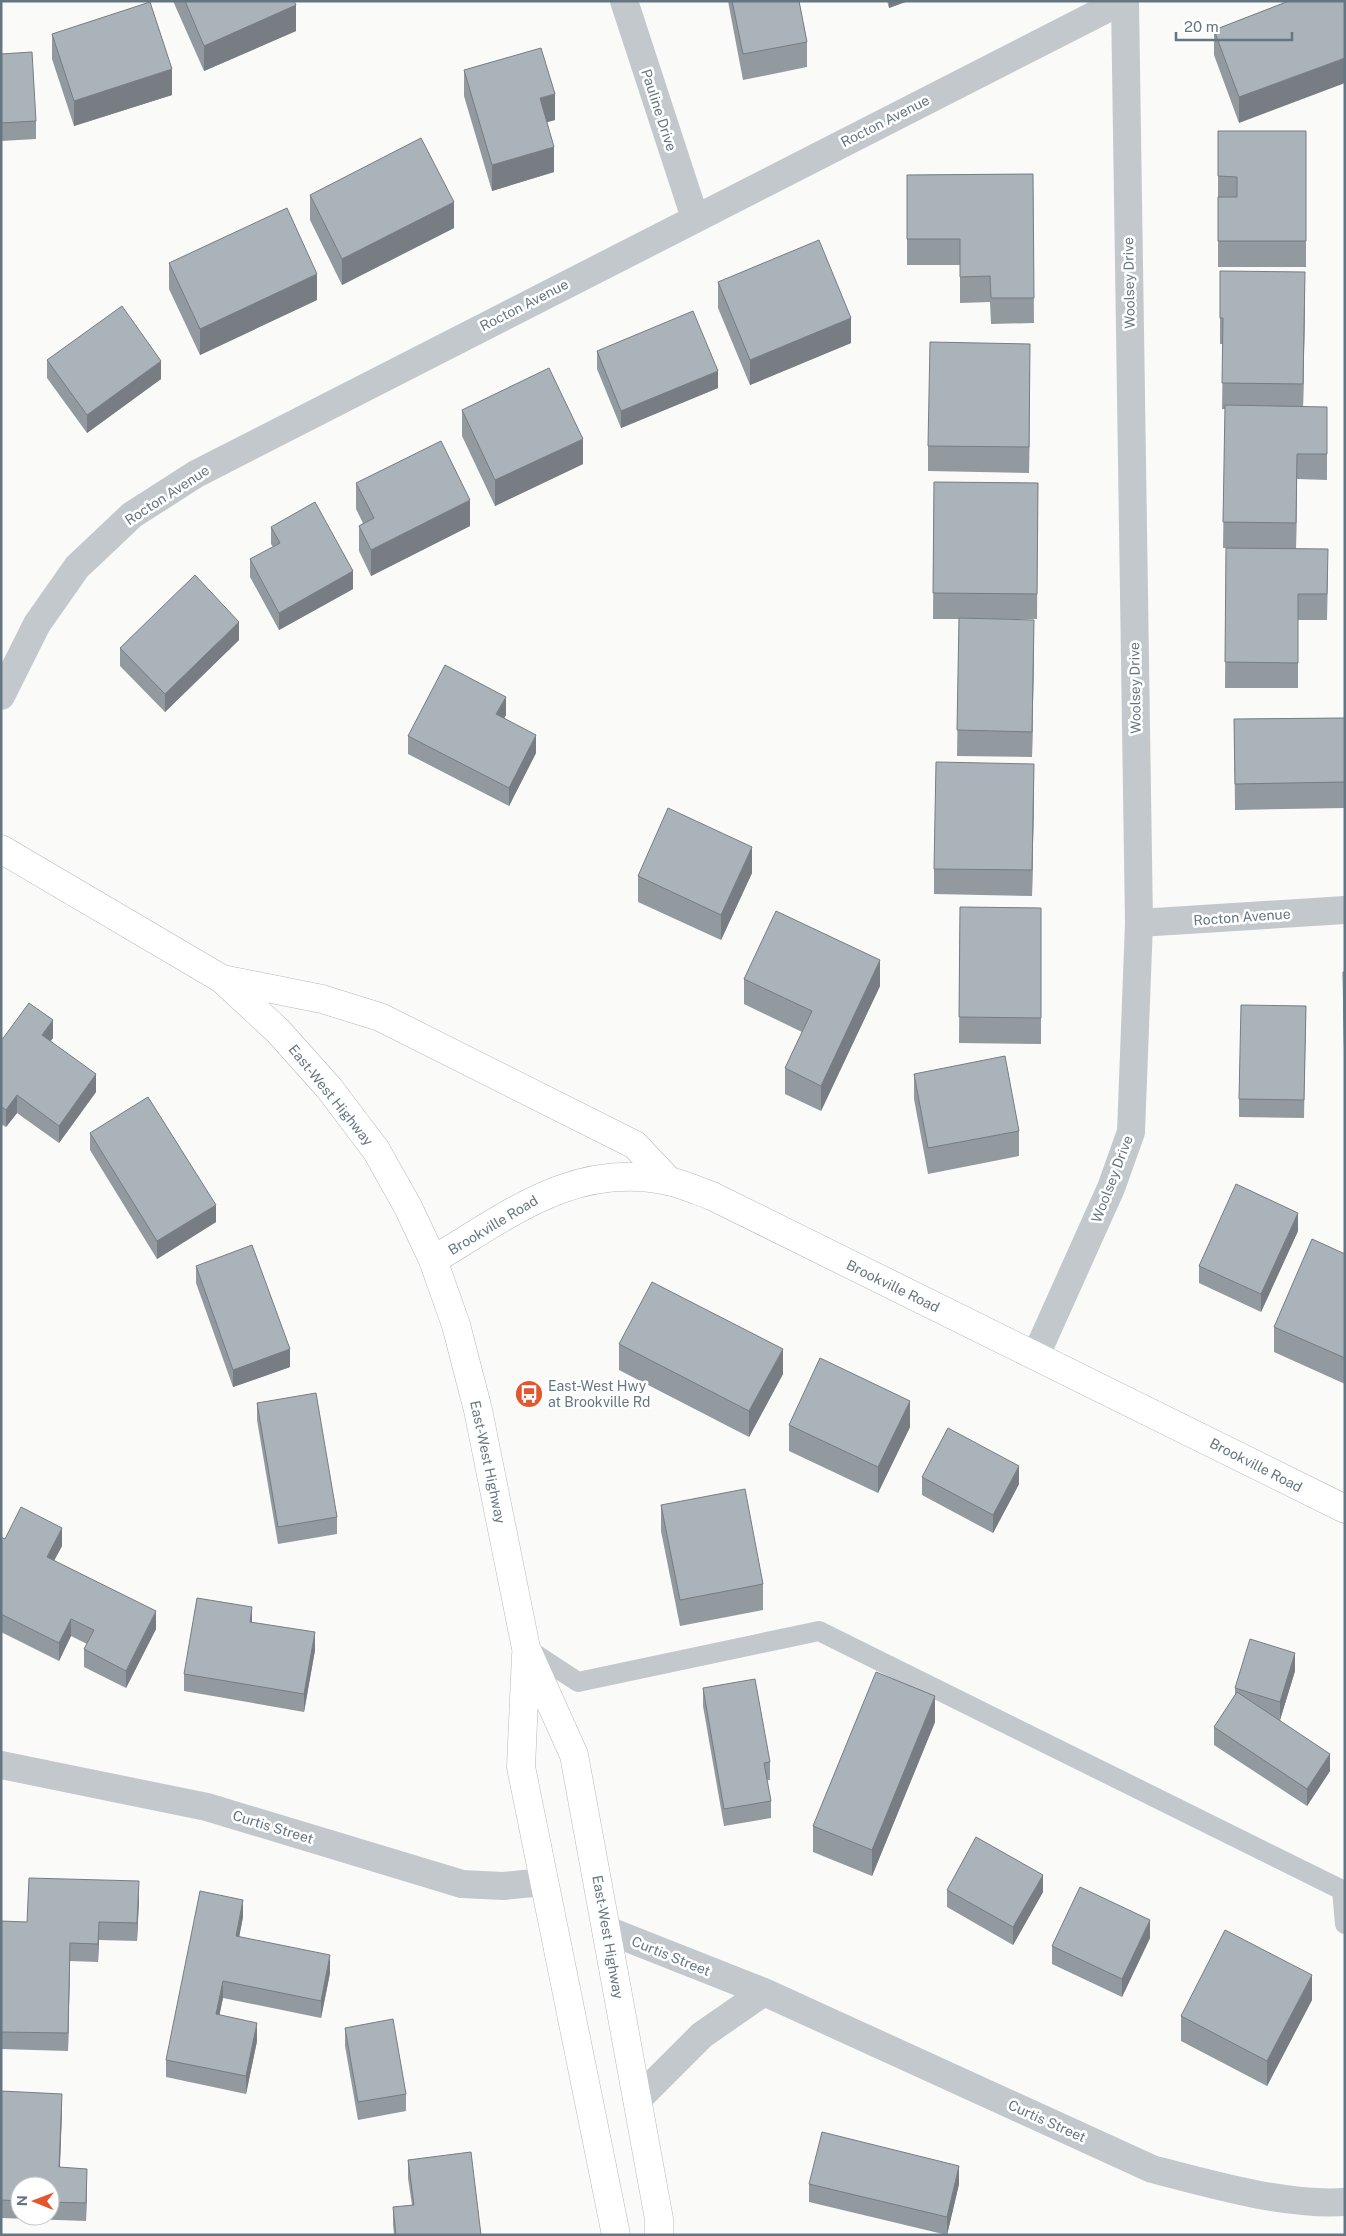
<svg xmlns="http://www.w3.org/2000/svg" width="1346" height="2236" font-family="'Public Sans',sans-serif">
<rect width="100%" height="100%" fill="#fafaf8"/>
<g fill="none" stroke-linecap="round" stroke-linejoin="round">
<defs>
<path id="secondary" d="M433,1260C509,1215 574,1161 668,1181C683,1184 698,1191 712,1196L1345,1509"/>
<path id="primary" d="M1,849L222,979L278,1031L329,1088L376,1150L408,1207L433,1260L456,1325L478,1410L526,1648L574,1755L659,2219V2235
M222,979L322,999L380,1017L635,1145L669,1181
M526,1655L521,1767L616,2235"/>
</defs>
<use href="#secondary" stroke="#b3babf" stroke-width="29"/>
<use href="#primary" stroke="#b5babe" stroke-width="29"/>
<path stroke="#c3c8cc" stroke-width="20" d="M526,1648L578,1682L819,1631L1342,1890L1345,1924"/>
<path stroke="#c3c8cc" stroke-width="28" d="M624,1L695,218
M1,696L37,624L77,567L132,515L196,474L1122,1
M1139,923L1345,910
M1036,1355L1111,1188L1131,1132L1139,923L1125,1
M1,1765L207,1807L462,1884L503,1886L544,1882
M607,1930L764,1992L1152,2169C1210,2184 1285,2206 1345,2202
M637,2100L702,2035L764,1992"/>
<use href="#secondary" stroke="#fff" stroke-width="28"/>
<use href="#primary" stroke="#fff" stroke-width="28"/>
</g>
<path fill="#929a9f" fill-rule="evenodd" d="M173,1H294L296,31L204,71Z
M728,1H799L807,42V67L743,80Z
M887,1H908L889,8Z
M1289,1L1239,123L1214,55V30Z
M52,34L172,95L74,126L52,59Z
M1,54L36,121V139L1,141Z
M464,70L555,120L547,122L554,172L492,191L464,96Z
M1218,131H1306V267H1218Z
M1033,174L1034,323L991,324L990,302L960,303V265H907V175Z
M310,195L454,228L342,285L310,220Z
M169,263L317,300L200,355L169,289Z
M1220,271L1305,298L1303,406L1327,433V480L1297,479L1296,548L1328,574L1327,620H1298V688H1225L1226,548H1223L1225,409H1222L1223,344H1220Z
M718,282L851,343L750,385L718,308Z
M597,351L718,388L621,428L597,369Z
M47,360L161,379L87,433L47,378Z
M1030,370L1029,473L928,471V446Z
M462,410L583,464L495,506L462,436Z
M934,482L1038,483L1037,619H990L1034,645L1032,757L957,756L959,619H933Z
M356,483L470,526L371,576L359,551V526L363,523L356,509Z
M271,527L353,589L279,630L250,577V559L273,547L271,544Z
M239,640L165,712L120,666V648Z
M506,715L504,718L536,753L509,806L408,754V736Z
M1345,718V808L1235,810L1234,719Z
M1034,790L1032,896L934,894V869Z
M752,873L721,940L638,902V876Z
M960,907L1041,908V1044L959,1043Z
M1343,972H1345V1101L1343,998Z
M744,979L880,986L821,1111L785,1094V1068L802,1032L744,1004Z
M1306,1006L1304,1118L1239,1117V1099Z
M53,1038L50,1041L96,1092L59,1143L17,1113L6,1127L1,1124V1041Z
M914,1074L1019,1131V1156L928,1174L914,1099Z
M90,1133L216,1222L157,1259L90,1150Z
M1298,1231L1261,1312L1199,1283V1266Z
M1345,1254V1384L1274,1352V1327Z
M196,1266L290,1367L233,1387L196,1283Z
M619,1344L783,1374L749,1437L619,1370Z
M257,1403L337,1517V1534L278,1544L257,1420Z
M789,1425L910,1427L878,1493L789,1451Z
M922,1477L1019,1484L993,1533L922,1495Z
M661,1505L763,1584V1610L680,1626L661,1531Z
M1,1537L5,1539L62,1546L54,1560L156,1629L126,1688L84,1667V1649L87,1644L71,1636L59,1661L1,1632Z
M252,1622L315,1650L304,1712L184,1691V1674Z
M1295,1671L1280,1720L1330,1771L1307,1806L1214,1745V1727L1235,1696V1688Z
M703,1688L770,1762V1780H767L771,1801V1818L724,1826L703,1706Z
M935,1722L872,1876L813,1852V1826Z
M947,1890L1043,1892L1013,1945L947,1907Z
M139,1899L137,1941L99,1940L98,1962L70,1961L68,2051L1,2049V1921L27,1922Z
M243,1917L239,1937L330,1973L321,2018L223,1998L219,2015L257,2041L246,2094L166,2077V2060Z
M1150,1938L1122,1997L1052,1964V1946Z
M1312,2000L1267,2086L1181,2041V2016Z
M345,2028L406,2094V2111L358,2120L345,2046Z
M1,2091L62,2111L60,2167L87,2186L86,2221L1,2218ZM20,2186H50V2216H20Z
M408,2160L481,2235H394L393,2224V2207L412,2205L408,2178Z
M809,2184H959L947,2235L809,2202Z"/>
<path fill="#777d82" d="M889,1H908L889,8Z
M296,5V31L204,71V46Z
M1345,58V83L1239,123V97Z
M172,69V95L74,126V101Z
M555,94V120L540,124V98Z
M554,147V172L492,191V165Z
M454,202V228L342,285V259Z
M1305,272V298L1303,410V384Z
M317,274V300L200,355V329Z
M851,318V343L750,385V360Z
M1030,344V370L1029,473V447Z
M161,361V379L87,433V415Z
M718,371V388L621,428V411Z
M583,439V464L495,506V480Z
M1297,454V479L1296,549V523Z
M470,500V526L371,576V550Z
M353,571V589L279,630V613Z
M1034,620V645L1032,757V732Z
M239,622V640L165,712V694Z
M506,697V715L496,732V714Z
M536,735V753L509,806V788Z
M1034,764V790L1032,896V870Z
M752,847V873L721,940V915Z
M880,960V986L821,1111V1086Z
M53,1020V1038L42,1053V1035Z
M96,1074V1092L59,1143V1126Z
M17,1095V1113L6,1127V1110Z
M216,1205V1222L157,1259V1241Z
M1298,1213V1231L1261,1312V1294Z
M290,1349V1367L233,1387V1370Z
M783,1349V1374L749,1437V1411Z
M910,1401V1427L878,1493V1467Z
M1019,1466V1484L993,1533V1515Z
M62,1528V1546L47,1574V1557Z
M252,1607V1625L250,1622Z
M156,1611V1629L126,1688V1671Z
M71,1619V1636L59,1661V1643Z
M315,1632V1650L304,1712V1694Z
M1295,1653V1671L1280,1720V1702Z
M935,1696V1722L872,1876V1850Z
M1330,1754V1771L1307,1806V1789Z
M1043,1875V1892L1013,1945V1927Z
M139,1881V1899L137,1941V1923Z
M243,1900V1917L236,1953V1936Z
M1150,1920V1938L1122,1997V1979Z
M99,1922V1940L98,1962V1944Z
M70,1943V1961L68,2051V2033Z
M330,1955V1973L321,2018V2001Z
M1312,1975V2000L1267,2086V2061Z
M223,1981V1998L216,2032V2014Z
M257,2023V2041L246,2094V2076Z
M62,2094V2111L59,2185V2167Z
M959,2166V2184L947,2235V2217Z
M87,2169V2186L86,2221V2203Z"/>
<path fill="#aab3b9" stroke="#777d82" d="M185,1H294L296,5L204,46Z
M732,1H799L807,42L743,54Z
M1289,1H1345V58L1239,97L1214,30Z
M150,2L172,69L74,101L52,34Z
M541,48L555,94L540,98L554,147L492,165L464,70Z
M32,52L36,121L1,123V54Z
M1218,131H1306V241H1218V197H1237V177L1218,176Z
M421,138L454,202L342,259L310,195Z
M1033,174L1034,298H991L990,276L960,277V239H907V175Z
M287,208L317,274L200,329L169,263Z
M819,240L851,318L750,360L718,282Z
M1220,271L1305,272L1303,384L1222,383L1223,318H1220Z
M122,306L161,361L87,415L47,360Z
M693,311L718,371L621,411L597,351Z
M930,342L1030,344L1029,447L928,446Z
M549,368L583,439L495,480L462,410Z
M1225,405L1327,407V454H1297L1296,523L1223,522Z
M441,441L470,500L371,550L359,526L374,518L356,483Z
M934,482L1038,483L1037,594L933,593Z
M315,502L353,571L279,613L250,559L280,543L271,527Z
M1226,548L1328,549L1327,594H1298V663L1225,662Z
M195,575L239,622L165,694L120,648Z
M959,618L1034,620L1032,732L957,730Z
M445,665L506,697L496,714L536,735L509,788L408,736Z
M1345,718V782L1235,784L1234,719Z
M936,762L1034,764L1032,870L934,869Z
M668,808L752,847L721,915L638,876Z
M960,907L1041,908V1018L959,1017Z
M776,911L880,960L821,1086L785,1068L812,1011L744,979Z
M1343,972H1345V1076Z
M29,1003L53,1020L42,1035L96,1074L59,1126L17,1095L6,1110L1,1106V1041Z
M1241,1005L1306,1006L1304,1100L1239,1099Z
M1005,1056L1019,1131L928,1148L914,1074Z
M148,1097L216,1205L157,1241L90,1133Z
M1236,1184L1298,1213L1261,1294L1199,1266Z
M1312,1239L1345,1254V1358L1274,1327Z
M252,1245L290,1349L233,1370L196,1266Z
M652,1282L783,1349L749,1411L619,1344Z
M820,1358L910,1401L878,1467L789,1425Z
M316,1393L337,1517L278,1527L257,1403Z
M948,1428L1019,1466L993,1515L922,1477Z
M745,1489L763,1584L680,1600L661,1505Z
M21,1507L62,1528L47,1557L156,1611L126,1671L84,1649L94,1630L71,1619L59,1643L1,1614V1537L5,1539Z
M197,1598L252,1607L250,1622L315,1632L304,1694L184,1674Z
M1250,1639L1295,1653L1280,1702L1235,1688Z
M876,1672L935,1696L872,1850L813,1826Z
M755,1679L770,1762L764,1763L771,1801L724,1809L703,1688Z
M1237,1692L1330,1754L1307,1789L1214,1727Z
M976,1837L1043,1875L1013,1927L947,1890Z
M29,1878L139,1881L137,1923L99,1922L98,1944L70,1943L68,2033L1,2032V1921L27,1922Z
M1080,1887L1150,1920L1122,1979L1052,1946Z
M200,1891L243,1900L236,1936L330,1955L321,2001L223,1981L216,2014L257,2023L246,2076L166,2060Z
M1225,1930L1312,1975L1267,2061L1181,2016Z
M393,2019L406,2094L358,2102L345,2028Z
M1,2091L62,2094L59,2167L87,2169L86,2203L50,2202V2186H20V2201L1,2200Z
M822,2132L959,2166L947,2217L809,2184Z
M471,2152L481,2235H396L393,2207L414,2205L408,2160Z"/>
<defs>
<symbol id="bus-disc" viewBox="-11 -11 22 22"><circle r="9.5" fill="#e4572e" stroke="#fff"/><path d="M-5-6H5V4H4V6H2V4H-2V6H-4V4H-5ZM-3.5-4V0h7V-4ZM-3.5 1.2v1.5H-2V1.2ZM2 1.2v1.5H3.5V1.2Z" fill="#fff"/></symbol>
</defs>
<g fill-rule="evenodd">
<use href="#bus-disc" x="513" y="1378" width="32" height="32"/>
</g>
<g text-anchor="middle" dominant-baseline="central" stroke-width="5" stroke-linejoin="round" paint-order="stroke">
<g font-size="14" fill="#657683" stroke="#fff">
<text transform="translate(659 110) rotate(72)">Pauline Drive</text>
<text transform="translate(885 121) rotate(-27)">Rocton Avenue</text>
<text transform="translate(1129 283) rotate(-91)">Woolsey Drive</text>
<text transform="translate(524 305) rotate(-27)">Rocton Avenue</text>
<text transform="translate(167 495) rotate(-33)">Rocton Avenue</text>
<text transform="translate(1135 688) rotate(-91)">Woolsey Drive</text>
<text transform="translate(1242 917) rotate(-4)">Rocton Avenue</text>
<text transform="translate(331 1095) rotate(51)">East-West Highway</text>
<text transform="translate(1112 1179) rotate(-69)">Woolsey Drive</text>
<text transform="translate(493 1225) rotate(-31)">Brookville Road</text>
<text transform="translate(893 1286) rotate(26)">Brookville Road</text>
<text transform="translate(488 1462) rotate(78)">East-West Highway</text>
<text transform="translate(1256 1465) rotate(27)">Brookville Road</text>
<text transform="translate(273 1827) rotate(17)">Curtis Street</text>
<text transform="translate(608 1937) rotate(80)">East-West Highway</text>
<text transform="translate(671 1956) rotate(22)">Curtis Street</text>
<text transform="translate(1047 2121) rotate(24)">Curtis Street</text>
</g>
<g font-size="14" fill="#657683" stroke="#fff" text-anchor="start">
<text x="548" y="1386">East-West Hwy<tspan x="548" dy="16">at Brookville Rd</tspan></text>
</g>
</g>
<rect width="1346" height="2236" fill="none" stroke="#657683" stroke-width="5"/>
<g transform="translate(35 2201) rotate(271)"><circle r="24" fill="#ffffff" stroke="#c1c8cd"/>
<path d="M0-4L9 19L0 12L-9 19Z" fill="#e4572e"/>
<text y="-8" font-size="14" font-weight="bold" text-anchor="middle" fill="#657683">N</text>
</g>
<path d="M1176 32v8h116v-8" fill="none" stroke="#657683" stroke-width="2.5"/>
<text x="1184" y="32" font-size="15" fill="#657683" stroke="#ffffff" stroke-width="4" paint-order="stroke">20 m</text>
</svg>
